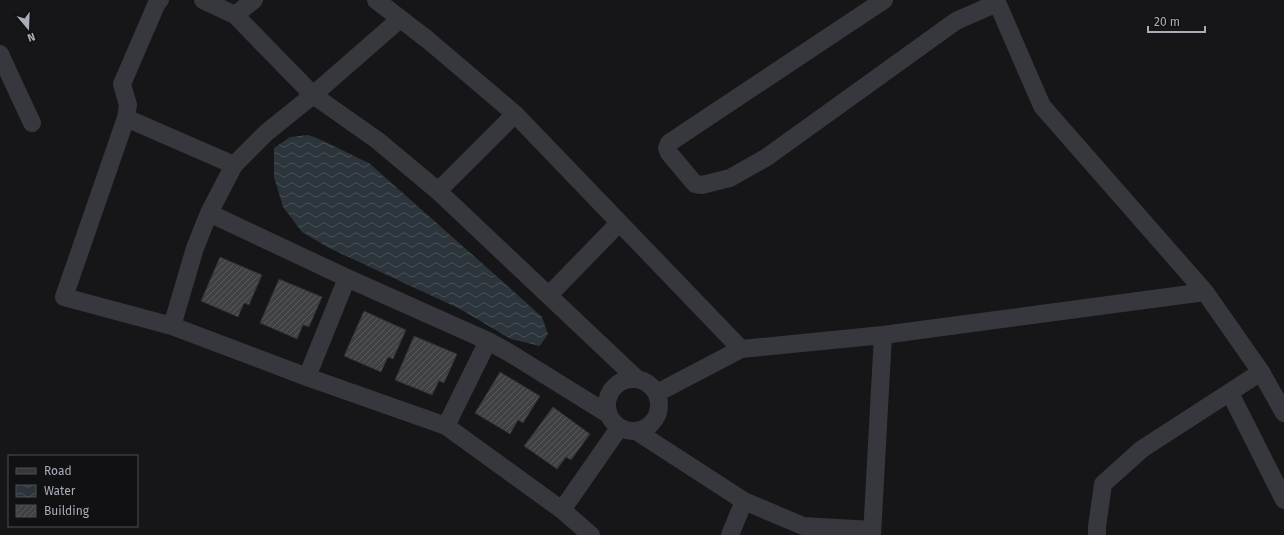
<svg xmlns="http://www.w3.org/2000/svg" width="1284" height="535" font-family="'Fira Sans',sans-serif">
<defs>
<pattern id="water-waves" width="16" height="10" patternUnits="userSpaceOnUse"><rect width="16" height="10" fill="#2c353c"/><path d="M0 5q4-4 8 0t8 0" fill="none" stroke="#485056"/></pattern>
<pattern id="building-hatch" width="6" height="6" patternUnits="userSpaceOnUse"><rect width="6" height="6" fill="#404145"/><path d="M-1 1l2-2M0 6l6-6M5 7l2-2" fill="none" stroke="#595a5e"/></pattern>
</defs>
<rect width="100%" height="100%" fill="#161618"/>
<path fill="url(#water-waves)" d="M308,135C329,142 348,154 369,163L511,289L542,317L548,334L540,346L511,339L460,309L329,248L302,232L283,207L274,177V148L290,137Z"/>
<path fill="url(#building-hatch)" stroke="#303034" d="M220,257L262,275L249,305L244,303L238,317L201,301Z
M279,279L322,297L309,327L303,325L297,339L260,323Z
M364,311L406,330L393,359L388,357L381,372L344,356Z
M414,336L457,354L444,383L439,381L432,395L395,380Z
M500,372L540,396L523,423L518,420L510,434L475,413Z
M553,407L590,434L571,460L566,457L557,469L524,446Z"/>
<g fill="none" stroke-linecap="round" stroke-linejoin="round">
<path stroke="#37383d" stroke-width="18" d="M160,0L157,3L122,84L128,105L126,118L64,297L172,326L307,377L446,426L562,510L591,535
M203,0L235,15L313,95L377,140L438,191L637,379
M376,0L428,40L515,114L741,349
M884,0L669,143L667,148L669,153L695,184L702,185L730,178L767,157L956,21L997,3
M996,0L1042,106L1205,292L1261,372L1284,413
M235,15L254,0
M0,54L32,123
M126,118L234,165
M438,191L515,114
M209,213L347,278L488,341L508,352L608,414
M549,295L619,223
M172,326L195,248L209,213L234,165L266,133L313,95L400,19
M307,377L347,278
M607 405a26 26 0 1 1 52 0a26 26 0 1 1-52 0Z
M657,393L741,349L883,335L1205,292
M1230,393L1284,500
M446,426L488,341
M636,431L744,501L803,526L872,530
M562,510L619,428
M730,535L744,501
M872,535L883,335
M1097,535V527L1103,484L1142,449L1261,372"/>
</g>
<rect x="8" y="455" width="130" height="72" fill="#111113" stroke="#4d4f55"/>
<rect x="16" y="468" width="20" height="6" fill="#37383d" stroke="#4d4f55"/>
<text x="44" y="475" font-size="12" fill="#a8adb8">Road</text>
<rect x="16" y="485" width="20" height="12" fill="url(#water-waves)" stroke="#4d4f55"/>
<text x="44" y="495" font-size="12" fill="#a8adb8">Water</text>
<rect x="16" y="505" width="20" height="12" fill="url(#building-hatch)" stroke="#4d4f55"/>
<text x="44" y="515" font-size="12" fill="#a8adb8">Building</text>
<g transform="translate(28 28) rotate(161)" stroke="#111113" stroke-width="3" paint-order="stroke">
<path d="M0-3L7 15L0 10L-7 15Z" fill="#a8adb8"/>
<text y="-6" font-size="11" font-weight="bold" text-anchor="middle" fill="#a8adb8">N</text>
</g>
<path d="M1148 26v6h57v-6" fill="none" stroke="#a8adb8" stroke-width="2"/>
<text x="1154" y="26" font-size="12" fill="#a8adb8" stroke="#111113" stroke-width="3" paint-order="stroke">20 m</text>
</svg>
